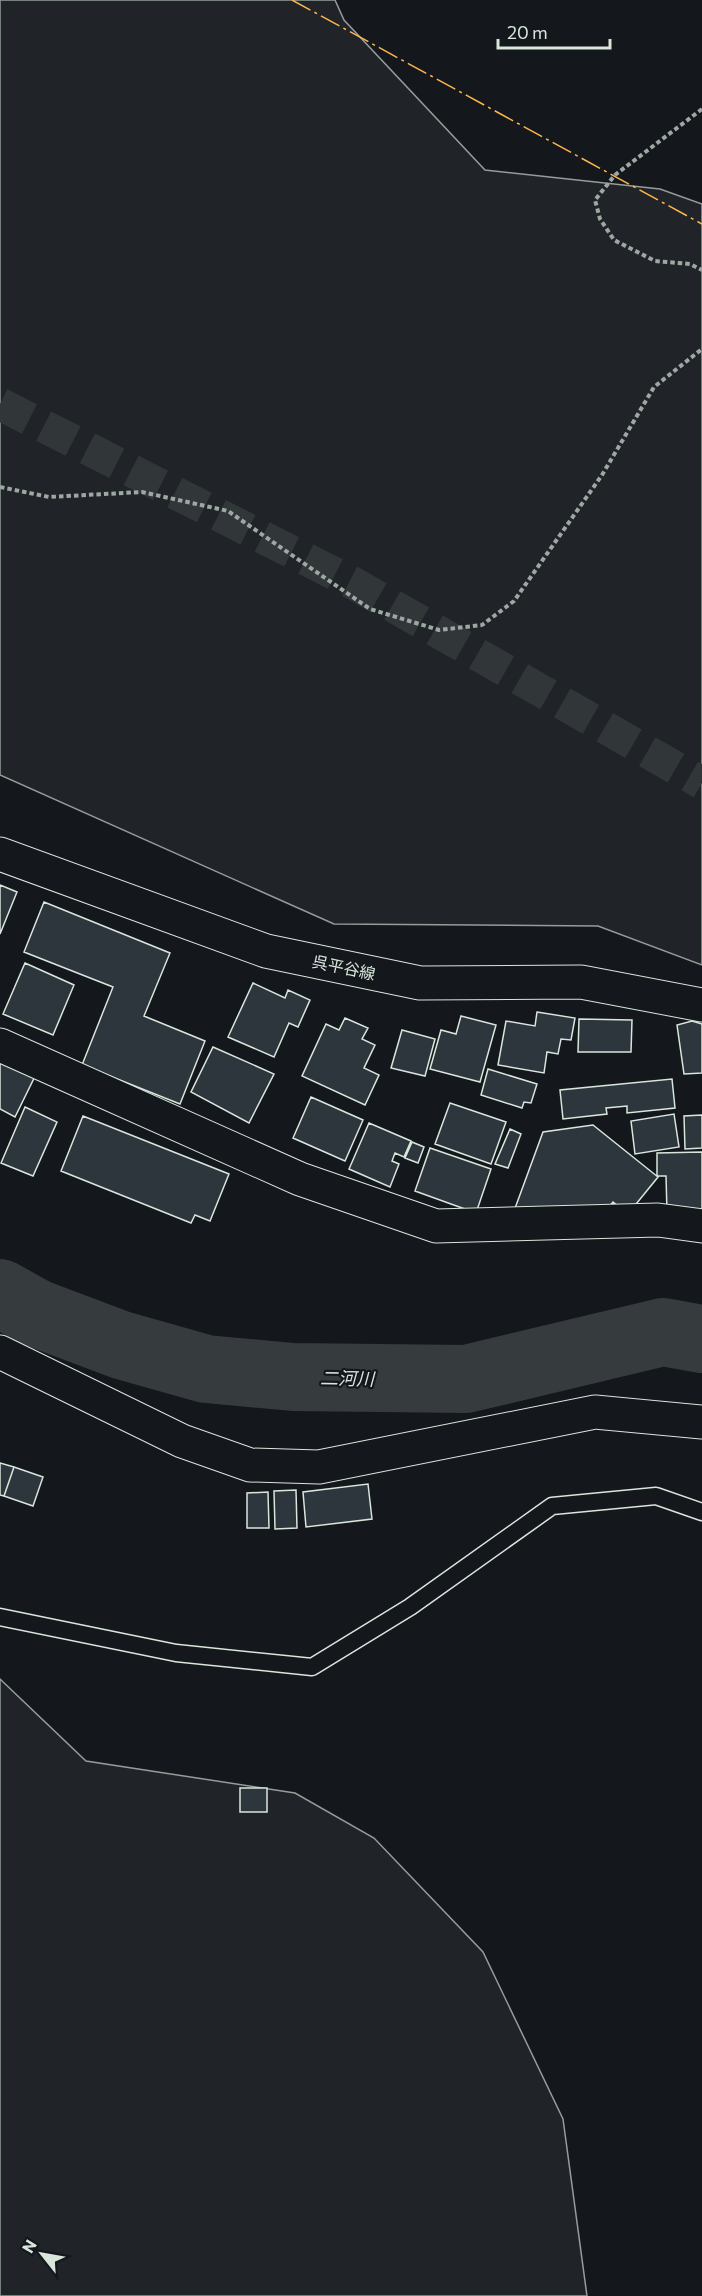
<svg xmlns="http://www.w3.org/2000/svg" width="702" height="2296" font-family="Commissioner,'Noto Sans JP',sans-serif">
<rect width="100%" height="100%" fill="#14181c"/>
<path fill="#202428" stroke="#939e99" stroke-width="1.5" d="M0,0H335L344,20L485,170L660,189L702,204V965L598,926L334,924L0,775Z
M0,1679L86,1761L295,1793L374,1838L483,1952L563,2119L587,2296H0Z"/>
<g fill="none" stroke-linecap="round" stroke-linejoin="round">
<path stroke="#363b3e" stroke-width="68" d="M0,1293L36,1313L121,1345L206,1369L293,1377L466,1379L663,1332L702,1339"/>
</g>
<path fill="#2c363c" stroke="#d8e6dc" stroke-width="1.5" d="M0,885L17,892L0,934Z
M44,902L170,953L144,1016L205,1041L180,1104L82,1065L113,987L24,952Z
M25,963L74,985L53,1035L3,1014Z
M253,983L285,998L288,990L310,1000L298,1027L289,1023L274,1057L228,1037Z
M537,1012L575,1018L571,1040L561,1039L558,1054L547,1052L544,1073L498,1065L506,1021L535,1026Z
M461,1016L496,1025L480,1082L430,1069L441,1030L456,1034Z
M345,1018L368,1028L362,1039L375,1045L364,1068L379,1075L365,1105L302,1076L326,1024L339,1030Z
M579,1019L632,1020L631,1052H578Z
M692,1021L702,1024V1073L684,1074L677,1025Z
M402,1030L435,1039L425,1076L391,1068Z
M0,1047L40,1066L15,1117L0,1109Z
M213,1047L274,1074L249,1123L191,1092Z
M488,1069L537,1084L531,1103L524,1102L522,1108L481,1095Z
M672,1079L675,1108L627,1113V1106L606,1108L607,1114L563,1119L560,1090Z
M311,1097L363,1120L345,1161L293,1138Z
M450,1103L506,1122L491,1164L435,1144Z
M25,1107L57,1122L33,1176L1,1163Z
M674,1114L679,1147L635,1154L631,1121Z
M702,1115V1148L685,1149L684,1116Z
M83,1116L229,1174L210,1221L195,1215L191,1223L61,1171Z
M369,1123L411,1141L404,1157L395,1153L392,1161L399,1164L390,1187L349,1169Z
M593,1125L658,1177L628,1214L613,1202L604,1213L514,1211L543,1132Z
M510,1129L521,1134L508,1168L495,1164Z
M412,1142L424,1147L418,1163L405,1158Z
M430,1148L491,1169L476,1213L415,1191Z
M702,1152V1212H667L666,1176H657V1153Z
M0,1463L14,1467L4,1496L0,1495Z
M14,1467L43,1477L33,1506L4,1496Z
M368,1484L372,1519L306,1527L303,1492Z
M296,1490L297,1528L275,1529L274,1491Z
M268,1492L269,1528H247V1493Z
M240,1788H267V1812H240Z"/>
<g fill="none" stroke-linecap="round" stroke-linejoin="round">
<path stroke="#313739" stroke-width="33" stroke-dasharray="33 16" stroke-linecap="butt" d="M0,404L353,583L702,783"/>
<defs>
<path id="lane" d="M0,1617L176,1653L312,1667L410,1607L552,1506L656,1496L702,1512"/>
<path id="street" d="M0,1045L300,1179L436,1226L658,1220L702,1226
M0,1352L182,1441L250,1465L319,1467L595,1412L702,1422"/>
<path id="primary" d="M0,854L266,951L420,983L581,982L702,1005"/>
</defs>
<use href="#lane" stroke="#d8e6dc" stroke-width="19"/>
<use href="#street" stroke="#d8e6dc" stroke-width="35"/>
<use href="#primary" stroke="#d8e6dc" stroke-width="35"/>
<path stroke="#9da8a2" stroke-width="4" stroke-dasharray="4.5 3" stroke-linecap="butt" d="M702,109L615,175L595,200L600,219L614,240L655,261L690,264L702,270
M0,487L49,497L142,492L228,511L370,609L439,630L482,625L514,601L602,475L654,387L702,349"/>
<use href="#lane" stroke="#14181c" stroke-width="16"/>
<use href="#street" stroke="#14181c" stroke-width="33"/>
<use href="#primary" stroke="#14181c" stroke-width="33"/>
<path stroke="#ffb74d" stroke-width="1.5" stroke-dasharray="21 4.5 3 4.5" stroke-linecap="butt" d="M292,0L702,224"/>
</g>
<g text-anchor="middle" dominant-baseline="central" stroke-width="4.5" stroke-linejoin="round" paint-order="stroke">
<g font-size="16" fill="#d8e6dc" stroke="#14181c">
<text transform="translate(344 967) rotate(12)">呉平谷線</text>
</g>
<g font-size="18" font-style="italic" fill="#d8e6dc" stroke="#14181c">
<text transform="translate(347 1378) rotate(1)">二河川</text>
</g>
</g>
<g transform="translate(42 2254) rotate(301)" stroke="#14181c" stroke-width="4.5" paint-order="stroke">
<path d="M0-4.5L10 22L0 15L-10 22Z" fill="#d8e6dc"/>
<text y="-9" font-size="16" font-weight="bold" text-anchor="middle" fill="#d8e6dc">N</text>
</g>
<path d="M498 39v9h112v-9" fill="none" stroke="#d8e6dc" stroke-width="3"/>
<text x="507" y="39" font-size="18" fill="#d8e6dc" stroke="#14181c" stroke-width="4.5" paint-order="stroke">20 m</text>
</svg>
